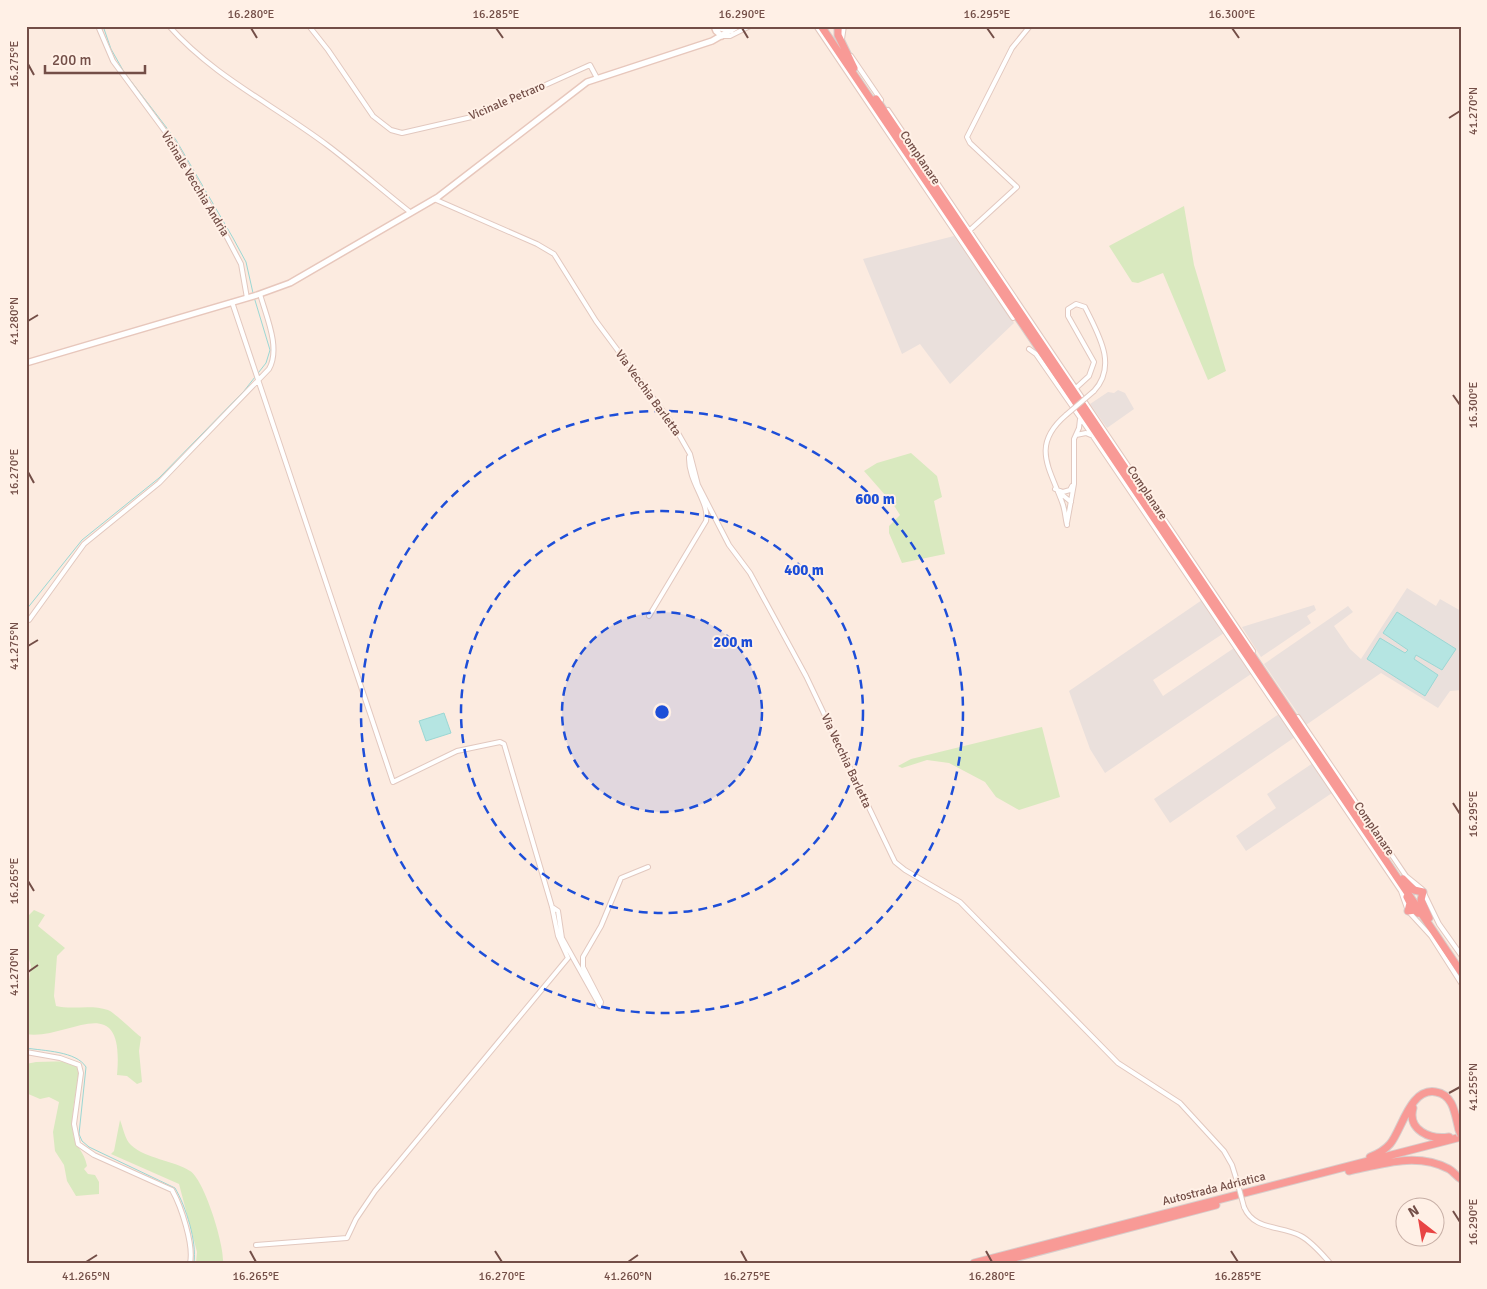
<svg xmlns="http://www.w3.org/2000/svg" width="1487" height="1289" font-family="Signika,sans-serif">
<rect width="100%" height="100%" fill="#fcebe0"/>
<path fill="#eae0dc" d="M954,236L1014,323L950,384L920,344L902,354L863,259Z
M1118,390L1125,393L1134,409L1107,428L1090,404L1108,392L1114,393Z
M1407,588L1436,606L1440,599L1461,611V690L1450,691L1438,708L1381,673L1306,725L1264,664L1348,606L1353,612L1334,626L1350,649L1361,659Z
M1202,600L1224,633L1153,680L1163,696L1234,648L1251,674L1105,773L1090,749L1069,691Z
M1314,605L1316,610L1307,616L1311,623L1261,657L1242,627Z
M1279,714L1295,737L1170,823L1154,799Z
M1313,763L1332,793L1246,851L1236,836L1276,808L1267,794Z"/>
<path fill="#d9e9bf" d="M1184,206L1194,265L1226,371L1208,380L1163,273L1138,283L1132,282L1109,246Z
M911,453L937,476L942,497L934,501L945,554L902,563L889,533V526L900,515L893,504L864,471L877,463Z
M1042,727L1060,797L1019,810L996,797L985,782L949,763L927,760L902,768L898,766L911,759Z
M34,910L45,915L38,926L65,948L57,956L54,996L56,1006C73,1010 91,1004 108,1010C114,1012 134,1032 141,1037L139,1051L142,1082L137,1084L127,1076L117,1075C125,985 68,1041 26,1034V1003L31,966L26,949V924L28,916Z
M73,1061L80,1067C77,1089 69,1117 74,1138C76,1147 84,1151 87,1166L84,1169L88,1174L95,1175L99,1182V1194L76,1196L67,1181L64,1165L55,1151L53,1132L59,1102L49,1097L40,1099L26,1093V1064L36,1062Z
M120,1120C123,1127 125,1140 131,1145C146,1159 173,1160 190,1171C204,1179 225,1246 223,1263H196L197,1252L179,1184L111,1154L114,1151Z"/>
<path fill="#b5e5e2" stroke="#9bd7d4" d="M1397,612L1456,649L1442,670L1416,655L1414,659L1438,675L1425,696L1367,659L1380,638L1405,653L1408,650L1383,633Z
M444,713L451,733L426,741L419,721Z"/>
<g fill="none" stroke-linecap="round" stroke-linejoin="round">
<path stroke="#9bd7d4" stroke-width="1" d="M103,26L111,49L124,72L176,140L233,238L246,262L253,293
M26,610L82,540L159,478L244,391L266,363L270,350L254,297
M26,1048C44,1051 76,1051 86,1067L79,1134L82,1141L89,1147L175,1188C186,1207 197,1241 194,1263"/>
<defs>
<path id="street" d="M98,26L113,61L175,145L221,226L241,264L247,298
M169,26C213,76 274,105 327,145C355,166 382,190 410,212
M309,26L328,50L373,116L391,130L402,133L476,116L590,65L597,78
M816,26L1013,318
M722,36H730L750,26
M842,39L844,26
M851,56L881,100
M888,110L1253,651
M434,199L537,244L554,254L596,321L674,426L690,454L698,485L729,545L750,573L806,676L895,862L905,870L960,902L1118,1063L1180,1103L1224,1151L1232,1165L1237,1181
M970,230L1017,187L970,143L967,137L1012,48L1030,26
M232,302L393,782L457,751L500,742L504,744L552,907L558,936L568,958L375,1191L356,1219L347,1238L256,1245
M1029,349L1036,354L1086,426L1401,891L1408,911L1431,936L1461,983
M1076,388L1089,376L1094,362L1068,316V309L1076,304L1085,307C1098,334 1118,365 1094,391
M1066,415C1031,445 1049,467 1062,502C1065,509 1065,517 1067,525
M1076,435L1086,433L1093,436
M1055,489L1063,492L1070,490L1072,486
M1059,492L1071,502
M1067,523L1074,484V439L1079,428L1080,419
M649,616L706,521C710,503 688,482 689,457
M26,620H29L84,544L159,483L269,369C281,348 266,316 260,294
M1298,717L1406,876L1422,889L1439,924L1461,955
M552,907L558,911L562,938L600,1006
M600,1006L601,1002L583,967V957L601,926L621,878L648,867
M26,1052L60,1058L79,1065L81,1073L74,1124L78,1144L94,1155L172,1190C181,1206 194,1245 190,1263
M1244,1207C1254,1231 1281,1225 1301,1236C1312,1242 1321,1253 1330,1263"/>
<path id="secondary" d="M714,26L716,31L722,36
M720,28L731,31
M26,363L257,295L290,283L438,197L587,82L712,41L738,26"/>
<path id="highway" d="M821,26L1461,972
M838,26V35L854,68
M876,99L1361,817
M1403,879L1414,890L1423,892L1421,900L1429,918
M1407,897L1410,903L1408,911L1415,910L1418,913
M1413,1108C1407,1130 1430,1140 1449,1137
M1370,1157C1378,1154 1384,1151 1390,1144C1402,1130 1410,1087 1436,1092C1454,1095 1455,1115 1459,1130
M1349,1171C1382,1164 1417,1152 1449,1169C1454,1172 1456,1176 1461,1179
M974,1263L1461,1137
M995,1263L1216,1205"/>
</defs>
<use href="#street" stroke="#e2c8bf" stroke-width="6"/>
<use href="#secondary" stroke="#e7c7bc" stroke-width="8"/>
<use href="#highway" stroke="#d8cdcb" stroke-width="9"/>
<use href="#street" stroke="#fff" stroke-width="4"/>
<use href="#secondary" stroke="#fff" stroke-width="5"/>
<use href="#highway" stroke="#f89a96" stroke-width="7"/>
<defs>
<path id="street-bridge" d="M1066,415L1094,391
M1237,1181L1244,1207"/>
<path id="highway-bridge" d="M1459,1130L1461,1135"/>
</defs>
<use href="#street-bridge" stroke="#e2c8bf" stroke-width="6" stroke-linecap="butt"/>
<use href="#highway-bridge" stroke="#d8cdcb" stroke-width="9" stroke-linecap="butt"/>
<use href="#street-bridge" stroke="#fff" stroke-width="4"/>
<use href="#highway-bridge" stroke="#f89a96" stroke-width="7"/>
</g>
<path fill="none" stroke="#734e47" stroke-width="2" d="M251,28L257,38M496,28L503,38M742,28L748,38M987,28L994,38M1232,28L1239,38M28,64L34,75M1449,118L1460,111M28,321L38,315M1453,395L1460,405M28,472L34,483M28,646L38,640M1453,803L1460,814M28,881L34,891M28,972L38,965M1449,1093L1460,1087M1453,1211L1460,1222M250,1251L256,1262M495,1251L502,1262M741,1251L747,1262M986,1251L992,1262M1231,1251L1238,1262M86,1262L97,1255M628,1262L638,1255"/>
<circle cx="662" cy="712" r="100" fill="#1d4ed8" fill-opacity=".12"/>
<g fill="none" stroke="#1d4ed8" stroke-width="2.5" stroke-dasharray="9 6">
<circle cx="662" cy="712" r="100"/>
<circle cx="662" cy="712" r="201"/>
<circle cx="662" cy="712" r="301"/>
</g>
<g text-anchor="middle" dominant-baseline="central" stroke-width="4" stroke-linejoin="round" paint-order="stroke">
<g font-size="12" fill="#734e47" stroke="#fff0e6">
<text transform="translate(507 101) rotate(-23)">Vicinale Petraro</text>
<text transform="translate(920 158) rotate(56)">Complanare</text>
<text transform="translate(195 184) rotate(59)">Vicinale Vecchia Andria</text>
<text transform="translate(648 393) rotate(54)">Via Vecchia Barletta</text>
<text transform="translate(1147 493) rotate(56)">Complanare</text>
<text transform="translate(846 761) rotate(65)">Via Vecchia Barletta</text>
<text transform="translate(1374 829) rotate(56)">Complanare</text>
<text transform="translate(1214 1189) rotate(-14)">Autostrada Adriatica</text>
</g>
</g>
<circle cx="662" cy="712" r="8" fill="#1d4ed8" stroke="#fff0e6" stroke-width="2.5"/>
<g font-size="15" text-anchor="middle" font-weight="bold" fill="#1d4ed8" stroke="#fff0e6" stroke-width="4" stroke-linejoin="round" paint-order="stroke">
<text x="875" y="504">600 m</text>
<text x="804" y="575">400 m</text>
<text x="733" y="647">200 m</text>
</g>
<rect width="1487" height="1289" fill="none" stroke="#fff0e6" stroke-width="55"/>
<g transform="translate(1420 1222) rotate(329)"><circle r="24" fill="#fff0e6" stroke="#c7afa6"/>
<path d="M0-4L9 19L0 12L-9 19Z" fill="#e84443"/>
<text y="-8" font-size="14" font-weight="bold" text-anchor="middle" fill="#734e47">N</text>
</g>
<path d="M45 65v8h100v-8" fill="none" stroke="#734e47" stroke-width="2.5"/>
<text x="52" y="65" font-size="15" fill="#734e47" stroke="#fff0e6" stroke-width="4" paint-order="stroke">200 m</text>
<rect x="28" y="28" width="1432" height="1234" fill="none" stroke="#734e47" stroke-width="2"/>
<g font-size="12" text-anchor="middle" fill="#734e47">
<text x="251" y="18">16.280°E</text>
<text x="496" y="18">16.285°E</text>
<text x="742" y="18">16.290°E</text>
<text x="987" y="18">16.295°E</text>
<text x="1232" y="18">16.300°E</text>
<text transform="translate(14 64) rotate(-90)" y="4">16.275°E</text>
<text transform="translate(1473 111) rotate(-90)" y="4">41.270°N</text>
<text transform="translate(14 321) rotate(-90)" y="4">41.280°N</text>
<text transform="translate(1473 405) rotate(-90)" y="4">16.300°E</text>
<text transform="translate(14 472) rotate(-90)" y="4">16.270°E</text>
<text transform="translate(14 646) rotate(-90)" y="4">41.275°N</text>
<text transform="translate(1473 814) rotate(-90)" y="4">16.295°E</text>
<text transform="translate(14 881) rotate(-90)" y="4">16.265°E</text>
<text transform="translate(14 972) rotate(-90)" y="4">41.270°N</text>
<text transform="translate(1473 1087) rotate(-90)" y="4">41.255°N</text>
<text transform="translate(1473 1222) rotate(-90)" y="4">16.290°E</text>
<text x="86" y="1280">41.265°N</text>
<text x="256" y="1280">16.265°E</text>
<text x="502" y="1280">16.270°E</text>
<text x="628" y="1280">41.260°N</text>
<text x="747" y="1280">16.275°E</text>
<text x="992" y="1280">16.280°E</text>
<text x="1238" y="1280">16.285°E</text>
</g>
</svg>
